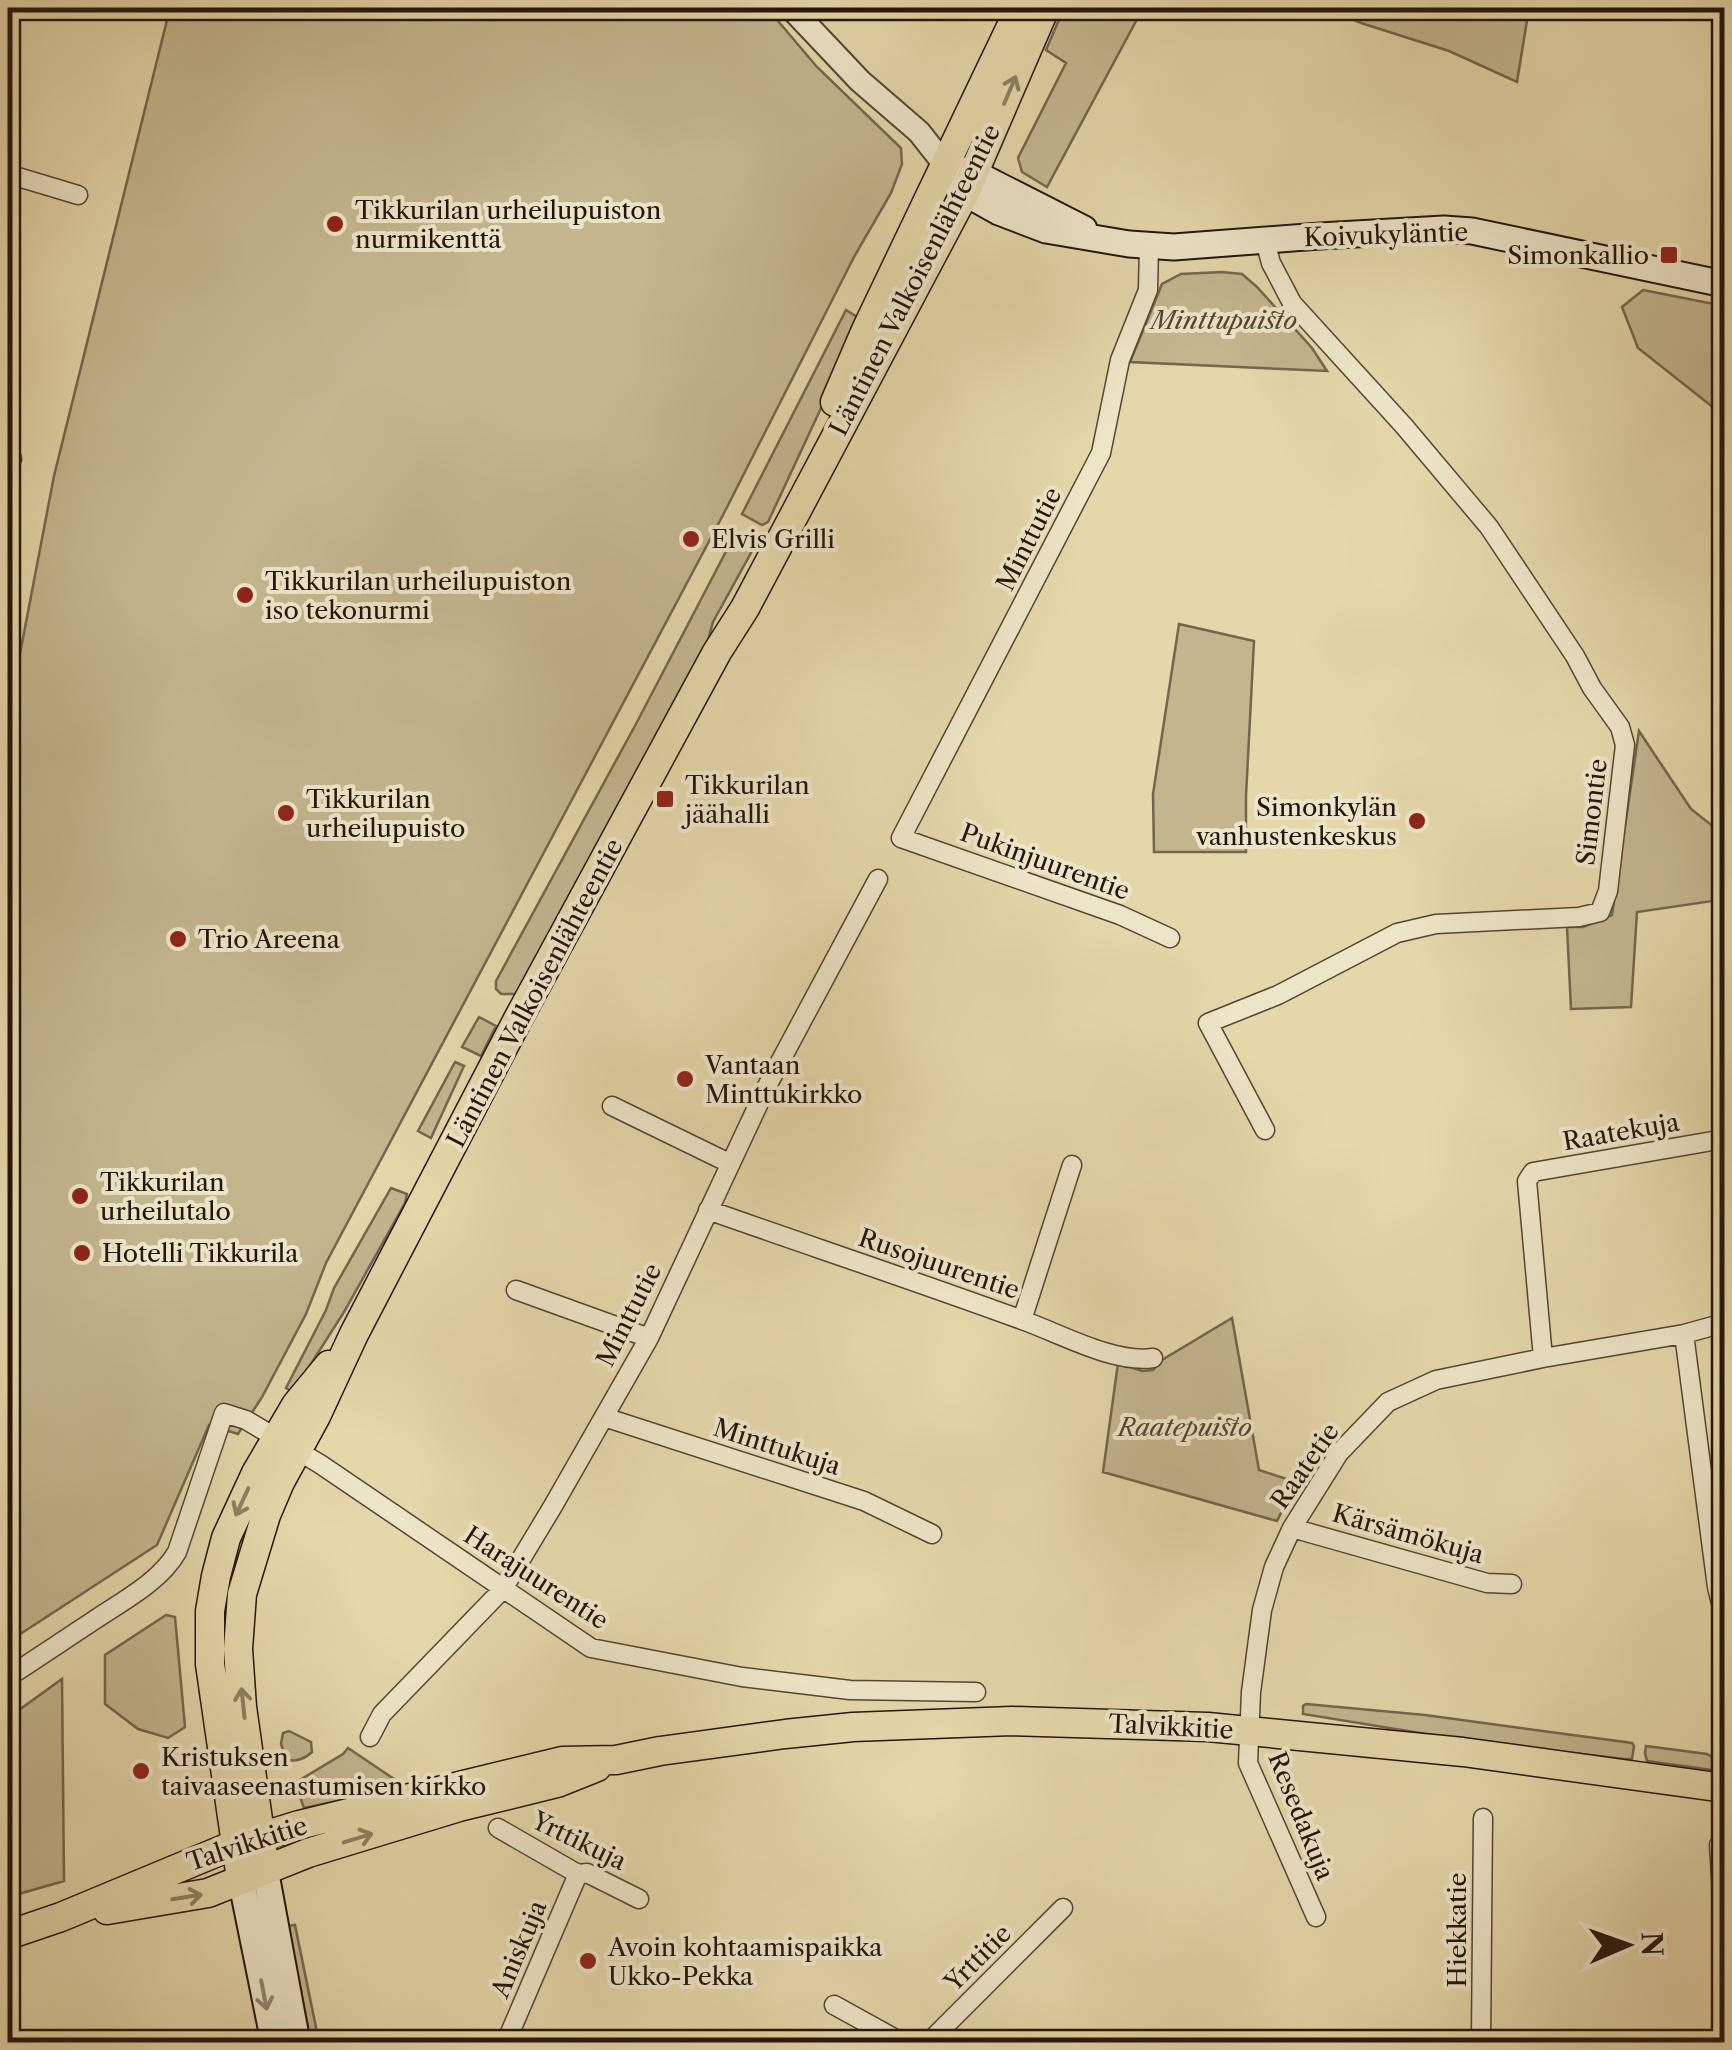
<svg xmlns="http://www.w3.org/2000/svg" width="1732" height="2050" font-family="'Libre Caslon Text',serif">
<rect width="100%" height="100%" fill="#e4d7aa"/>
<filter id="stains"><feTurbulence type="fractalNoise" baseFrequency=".002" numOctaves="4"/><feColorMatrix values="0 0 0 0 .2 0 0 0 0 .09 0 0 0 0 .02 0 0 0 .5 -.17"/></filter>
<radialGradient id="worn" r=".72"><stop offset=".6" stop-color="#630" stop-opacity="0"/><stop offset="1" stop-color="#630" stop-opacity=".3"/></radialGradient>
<path fill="#c3b68f" stroke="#73664e" stroke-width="2.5" d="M170,8H767L817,67L901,148L902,164L891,193L854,257L723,515L326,1263L306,1314L262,1397L238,1434L209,1425L157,1545L8,1642V672L19,659L54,476Z
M1064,8H1143L1047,187L1022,172L1018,158L1066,63L1046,50Z
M1328,8H1529L1517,82L1449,51L1361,23Z
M1222,272L1242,274L1257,287L1312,348L1327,371L1130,362L1162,284L1181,274Z
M1643,290L1724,306V416L1638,348L1622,307Z
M846,310L862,320L768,522L762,525L742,514Z
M732,540L752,551L713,622L707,644L518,994H501L496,989V981L637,722Z
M1179,624L1254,641L1246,796V852H1154L1153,794Z
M1639,731L1691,809L1724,835V924L1712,901L1637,912L1631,1007L1571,1009L1567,927H1583L1612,915Z
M479,1017L496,1026L481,1056L462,1047Z
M455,1062L464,1066L431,1138L418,1131Z
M391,1188L407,1194L405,1203L344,1312L293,1392L286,1388L326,1310L334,1288Z
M1232,1318L1259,1470L1296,1482L1277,1521L1103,1472L1118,1363L1142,1371L1153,1370L1162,1360Z
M166,1615L175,1617L185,1727L168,1738L138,1729L105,1704V1655Z
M62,1679L64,1881L8,1897V1718Z
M1306,1704L1425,1715L1632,1743L1634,1746L1632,1759H1624L1463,1740L1303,1714V1706Z
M289,1731L311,1742L312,1752C306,1758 295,1763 286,1759L281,1744L283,1733Z
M1646,1746L1707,1754L1712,1757V1770L1647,1761L1645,1753Z
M348,1748L400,1783L396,1789L304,1808L296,1786L298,1781L343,1754Z
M295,1925L319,2042H311L288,1926Z"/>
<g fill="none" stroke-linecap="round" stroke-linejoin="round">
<defs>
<path id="minor" d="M8,174L78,195
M1265,241L1271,263L1292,303L1404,426L1489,527L1575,656L1592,688L1620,727L1625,745L1608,891L1600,912L1579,917L1436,924L1397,933L1278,995L1208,1023L1265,1130
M1149,245L1148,290L1120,360L1101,453L901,838L1120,915L1170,938
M8,458L12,459
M612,1106L729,1163
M708,1210C813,1247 918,1282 1022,1320C1059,1333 1114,1364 1153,1358
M516,1290L649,1338
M1022,1320L1072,1165
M1684,1334L1717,1587L1724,1615
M1543,1358L1527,1181L1533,1172L1724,1139
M604,1417L864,1501L932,1534
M1292,1528L1487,1583L1512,1584
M8,1677C36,1659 64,1640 93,1621C121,1602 160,1582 177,1552L224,1413L246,1420L320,1464L591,1648L742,1677L850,1690L976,1692
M1722,1724L1724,1706
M370,1737L382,1714L503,1589L553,1506L649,1338L766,1088L878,879
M498,1828L578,1874L587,1873L639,1899
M1719,1845L1724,1922
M1316,1917L1248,1763L1251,1692L1262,1610L1274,1567L1292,1528L1339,1453L1388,1402L1436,1380L1543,1358L1684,1334L1724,1323
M834,2005L901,2042
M506,2042L578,1874
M929,2042L1063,1908
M1481,2042L1483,1818"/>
<path id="tertiary" d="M791,8L860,81L919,132L945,165"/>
<path id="secondary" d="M954,168L974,173L1084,229
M953,177L965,193L999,212L1046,230L1129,244L1174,247L1320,236L1444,229L1472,231L1724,284
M265,1869L297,2042
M241,1879L274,2042"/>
<path id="primary" d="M835,402L866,330L1020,8
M265,1869L242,1707L238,1649L242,1594L266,1515L280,1482L316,1416L354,1334L518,1019L717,652L745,608L965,193L1045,8
M241,1879L210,1664V1611L216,1576L226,1538L256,1473L296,1405L329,1365
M107,1910L208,1893L308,1853L459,1807L557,1783L597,1767
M8,1935L61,1917L234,1845L299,1825L562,1761L616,1760L660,1751L785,1734L853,1727L1012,1721L1208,1727L1463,1752L1724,1788"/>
</defs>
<use href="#minor" stroke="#534634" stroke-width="21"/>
<use href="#tertiary" stroke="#534634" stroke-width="26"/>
<use href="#secondary" stroke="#23150c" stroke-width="29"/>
<use href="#primary" stroke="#23150c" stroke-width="31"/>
<use href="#minor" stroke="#ede5c8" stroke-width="18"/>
<use href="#tertiary" stroke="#ede5c8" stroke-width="22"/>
<use href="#secondary" stroke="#ede5c8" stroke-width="25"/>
<use href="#primary" stroke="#e4d7aa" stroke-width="28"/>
</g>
<defs><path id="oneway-shaft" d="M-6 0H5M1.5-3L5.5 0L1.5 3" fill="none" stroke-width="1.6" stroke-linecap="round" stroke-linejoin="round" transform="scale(2.5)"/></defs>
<g stroke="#8d8063">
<use href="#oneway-shaft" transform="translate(1010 90) rotate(-67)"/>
<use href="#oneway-shaft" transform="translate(242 1502) rotate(115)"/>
<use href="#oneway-shaft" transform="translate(243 1703) rotate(-96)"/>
<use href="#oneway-shaft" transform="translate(358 1838) rotate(-17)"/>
<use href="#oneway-shaft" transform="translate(187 1897) rotate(-9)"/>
</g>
<use stroke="#928773" href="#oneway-shaft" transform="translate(264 1995) rotate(79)"/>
<g fill="#8f2418" stroke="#ede5c8" stroke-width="4">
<circle cx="335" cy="224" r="10"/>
<rect x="1659" y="245" width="20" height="20" rx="5"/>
<circle cx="691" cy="539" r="10"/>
<circle cx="245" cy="595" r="10"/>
<rect x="655" y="789" width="20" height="20" rx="5"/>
<circle cx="286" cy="813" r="10"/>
<circle cx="1417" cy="821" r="10"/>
<circle cx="178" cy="939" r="10"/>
<circle cx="685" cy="1079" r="10"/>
<circle cx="80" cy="1196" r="10"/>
<circle cx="82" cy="1253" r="10"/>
<circle cx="141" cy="1771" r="10"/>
<circle cx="588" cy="1961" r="10"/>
</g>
<g text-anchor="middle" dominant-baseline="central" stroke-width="8" stroke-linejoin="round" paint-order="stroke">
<g font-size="25" fill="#23150c" stroke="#ede5c8" text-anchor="start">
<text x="355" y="210">Tikkurilan urheilupuiston<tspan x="355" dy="29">nurmikenttä</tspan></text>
<text x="1649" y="255" text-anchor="end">Simonkallio</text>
<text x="711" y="539">Elvis Grilli</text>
<text x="265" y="581">Tikkurilan urheilupuiston<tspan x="265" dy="29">iso tekonurmi</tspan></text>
<text x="685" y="785">Tikkurilan<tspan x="685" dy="29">jäähalli</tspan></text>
<text x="306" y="799">Tikkurilan<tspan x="306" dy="29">urheilupuisto</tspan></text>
<text x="1397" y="807" text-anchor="end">Simonkylän<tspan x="1397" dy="29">vanhustenkeskus</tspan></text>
<text x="198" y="939">Trio Areena</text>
<text x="705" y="1065">Vantaan<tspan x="705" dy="29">Minttukirkko</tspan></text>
<text x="100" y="1182">Tikkurilan<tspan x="100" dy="29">urheilutalo</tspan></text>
<text x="102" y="1253">Hotelli Tikkurila</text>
<text x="161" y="1757">Kristuksen<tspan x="161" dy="29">taivaaseenastumisen kirkko</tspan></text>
<text x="608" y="1947">Avoin kohtaamispaikka<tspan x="608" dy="29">Ukko-Pekka</tspan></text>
</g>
<g font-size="25" fill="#23150c" stroke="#ede5c8">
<text transform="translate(1386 235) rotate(-2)">Koivukyläntie</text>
<text transform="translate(915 280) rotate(-63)">Läntinen Valkoisenlähteentie</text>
<text transform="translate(1029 539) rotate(-63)">Minttutie</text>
<text transform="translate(1592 812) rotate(-83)">Simontie</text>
<text transform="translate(1045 862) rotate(20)">Pukinjuurentie</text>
<text transform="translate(535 993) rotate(-62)">Läntinen Valkoisenlähteentie</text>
<text transform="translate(1621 1132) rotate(-10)">Raatekuja</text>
<text transform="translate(939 1264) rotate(19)">Rusojuurentie</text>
<text transform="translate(629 1315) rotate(-63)">Minttutie</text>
<text transform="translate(777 1447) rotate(18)">Minttukuja</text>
<text transform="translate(1305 1466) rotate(-55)">Raatetie</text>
<text transform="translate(1408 1534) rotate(16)">Kärsämökuja</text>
<text transform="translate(536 1578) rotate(33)">Harajuurentie</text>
<text transform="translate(1171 1727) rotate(3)">Talvikkitie</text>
<text transform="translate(1301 1816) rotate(68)">Resedakuja</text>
<text transform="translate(579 1841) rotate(26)">Yrttikuja</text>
<text transform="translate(247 1844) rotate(-18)">Talvikkitie</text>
<text transform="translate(1457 1930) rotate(-90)">Hiekkatie</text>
<text transform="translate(519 1949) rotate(-67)">Aniskuja</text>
<text transform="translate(978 1958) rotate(-45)">Yrttitie</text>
</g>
<g font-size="25" font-style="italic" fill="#534533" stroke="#ede5c8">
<text x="1224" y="320">Minttupuisto</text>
<text x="1185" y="1427">Raatepuisto</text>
</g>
</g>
<rect width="1732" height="2050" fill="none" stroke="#e4d7aa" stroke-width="40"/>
<rect x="10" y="10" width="1712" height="2030" fill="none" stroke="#23150c" stroke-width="5"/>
<rect x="20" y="20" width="1692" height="2010" fill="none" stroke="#23150c" stroke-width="2.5"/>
<g transform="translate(1627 1945) rotate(88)" stroke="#ede5c8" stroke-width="8" paint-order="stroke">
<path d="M0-8L18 38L0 25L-18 38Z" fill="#23150c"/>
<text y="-15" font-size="28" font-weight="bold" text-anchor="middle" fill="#23150c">N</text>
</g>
<rect width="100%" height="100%" filter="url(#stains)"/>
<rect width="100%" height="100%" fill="url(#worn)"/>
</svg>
